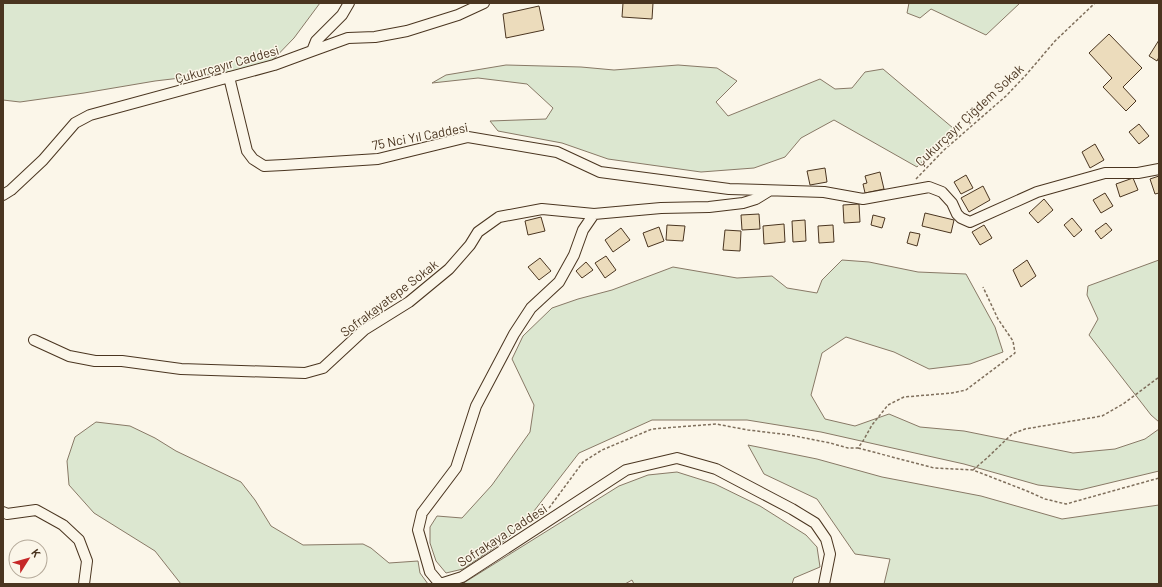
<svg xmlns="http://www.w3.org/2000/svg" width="1162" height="587" font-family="Barlow,sans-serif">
<rect width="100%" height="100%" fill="#fbf6e9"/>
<path fill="#dce7d0" stroke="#887966" d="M3,3H320L294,38L265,68L155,81L84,93L20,102L3,100Z
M909,3H1020L986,35L931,9L920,18L907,13Z
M506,65L581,67L614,70L678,65L717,68L737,81L716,102L728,116L820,79L835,89L852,88L865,72L883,69L953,128L917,167L834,120L801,138L785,157L754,168L701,172L608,159L562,143L498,131L490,121L546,119L553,108L527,84L478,78L432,83L446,75Z
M842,260L869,262L918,272L966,274L995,327L1003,352L970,364L929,369L894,352L846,337L822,353L811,395L825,419L855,426L889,414L920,427L964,431L1073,453L1115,449L1145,439L1159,429V471L1080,490L1038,485L964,464L879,445L821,432L747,420H652L579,453L534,511L507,539L463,569L446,573L436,561L430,543V527L437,516L462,518L492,485L530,432L534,405L512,359L523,336L552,308L578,299L612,290L673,267L737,278L772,276L787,288L817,293L822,280Z
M1159,260V422L1151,415L1089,335L1098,319L1087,295L1088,286Z
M96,422L130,426L155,438L176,451L241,482L255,500L271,526L303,545L363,544L371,548L389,563L418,561L420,573L428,584H181L155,551L94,513L69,485L67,461L75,437Z
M748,445L817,459L882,477L981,496L1062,519L1159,505V584H884L890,559L855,554L817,499L764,474Z
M677,472L715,484L760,506L806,535L817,547L820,567L794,578L792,584H634L632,580L625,584H462L619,486L648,475Z"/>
<path fill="#ecdcbc" stroke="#4a3520" d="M623,3H653L652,19L622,17Z
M539,6L544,30L506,38L503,14Z
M1109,34L1142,68L1123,87L1136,101L1126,111L1103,87L1112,78L1089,53Z
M1159,40V57L1157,61L1149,56Z
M1139,124L1149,136L1139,144L1129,132Z
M1095,144L1104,160L1090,168L1082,152Z
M825,168L827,182L810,185L807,171Z
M880,172L884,189L865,193L863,184L867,183L865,176Z
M966,175L973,188L961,194L954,182Z
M1159,176V193L1155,194L1150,179Z
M1133,178L1138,190L1120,197L1116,184Z
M983,186L990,200L969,212L961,198Z
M1105,193L1113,206L1101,213L1093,200Z
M1044,199L1053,210L1038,223L1029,213Z
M859,204L860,222L844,223L843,205Z
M925,213L954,220L951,233L922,226Z
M759,214L760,229L742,230L741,215Z
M873,215L885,218L882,228L871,225Z
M541,217L545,231L528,235L525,221Z
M1072,218L1082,230L1074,237L1064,225Z
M805,220L806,241L793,242L792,221Z
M1106,223L1112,230L1101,239L1095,231Z
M784,224L785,242L764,244L763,226Z
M667,225L685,226L683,241L666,240Z
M833,225L834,242L819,243L818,226Z
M984,225L992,238L980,245L972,232Z
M659,227L664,241L648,247L643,233Z
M621,228L630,240L613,252L605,240Z
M725,230L741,231L740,251L723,250Z
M910,232L920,234L917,246L907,243Z
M606,256L616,270L605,278L595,263Z
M540,258L551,271L539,280L528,267Z
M1027,260L1036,276L1021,287L1013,270Z
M586,262L593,270L582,278L576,271Z"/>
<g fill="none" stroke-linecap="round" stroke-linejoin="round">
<defs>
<path id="minor" d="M312,51L316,41L342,15L349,3
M229,77L247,151L253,159L264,166L284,165L378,159L468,137L557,152L600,172L729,189L824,192L863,199L929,187L942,192L952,203L957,214L961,218L970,222L1037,192L1105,173H1138L1159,169
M3,195L11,190L43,160L75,123L90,115L274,65L312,51L348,38L375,37L407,31L458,15L484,3
M594,214L583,230L574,255L559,282L531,308L514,334L476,406L456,468L422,513L418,530L430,572L440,584L462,577L626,470L677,458L716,469L792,509L815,523L826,539L830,554L824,584
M34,340L69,356L95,361H122L181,369L305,373L323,368L364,330L409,302L449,269L470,245L478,232L499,217L542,209L594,214L661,208L709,207L743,203L756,199L769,191
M3,512L7,514L36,510L63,525L79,540L87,561L84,584"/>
</defs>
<use href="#minor" stroke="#4a3520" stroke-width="12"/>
<path stroke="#7f6f5c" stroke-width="1.5" stroke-dasharray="3 2" stroke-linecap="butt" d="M916,179L944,150L1006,96L1026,75L1055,41L1095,3
M858,448L934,468L973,470L1027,491L1045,499L1066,504L1159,478
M973,470L987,458L1012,434L1025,429L1102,416L1123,404L1159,377
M549,508L583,462L602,450L652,429L716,424L748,430L790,435L830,443L848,448H858L863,441L872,425L888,405L904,397L952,393L966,390L1015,353L1013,341L998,319L983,287"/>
<use href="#minor" stroke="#fbf6e9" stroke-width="10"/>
</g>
<g text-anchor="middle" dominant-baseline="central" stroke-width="3" stroke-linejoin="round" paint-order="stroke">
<g font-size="13" fill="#4a3520" stroke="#fbf6e9">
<text transform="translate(227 64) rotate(-16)">Çukurçayır Caddesi</text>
<text transform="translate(969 115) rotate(-43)">Çukurçayır Çiğdem Sokak</text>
<text transform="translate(420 136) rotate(-11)">75 Nci Yıl Caddesi</text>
<text transform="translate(389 298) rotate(-37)">Sofrakayatepe Sokak</text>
<text transform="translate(502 535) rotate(-33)">Sofrakaya Caddesi</text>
</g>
</g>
<rect width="1162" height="587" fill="none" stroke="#4a3520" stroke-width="8"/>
<g transform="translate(28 559) rotate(53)"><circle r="19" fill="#fbf6e9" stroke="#b4a999"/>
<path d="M0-3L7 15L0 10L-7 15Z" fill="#c62828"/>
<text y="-6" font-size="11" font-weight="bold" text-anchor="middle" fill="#4a3520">K</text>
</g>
</svg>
